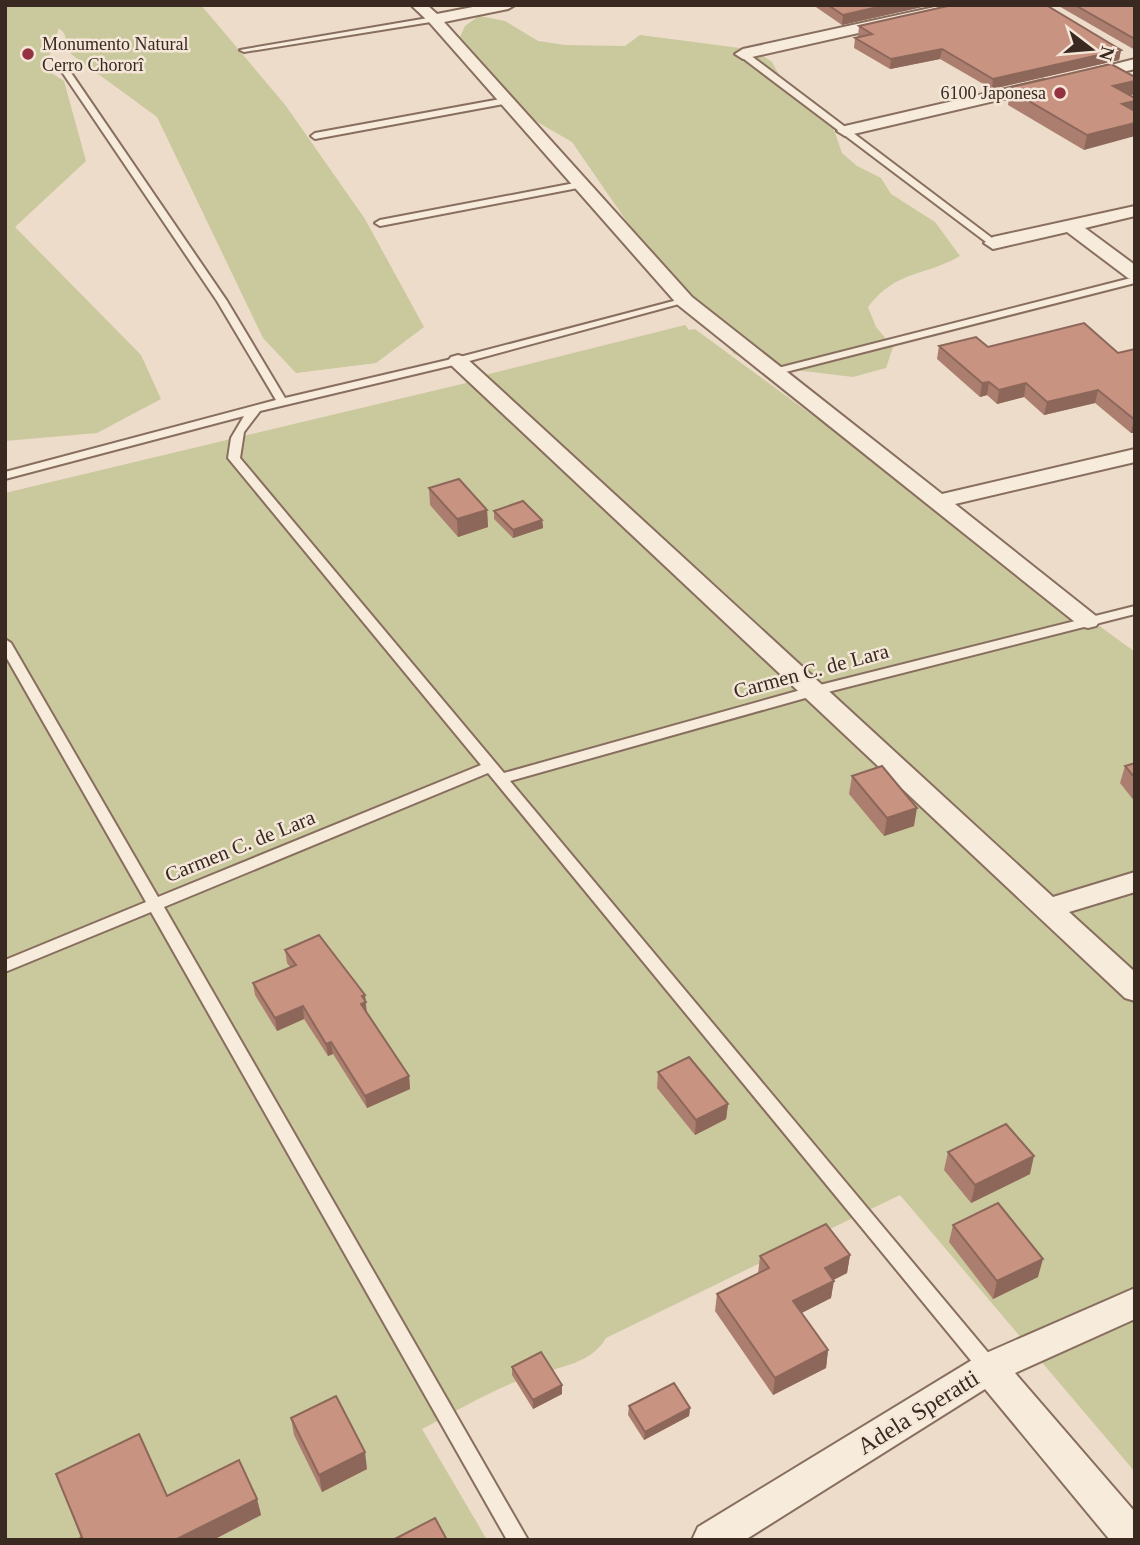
<svg xmlns="http://www.w3.org/2000/svg" width="1140" height="1545" font-family="Georgia,serif">
<rect width="100%" height="100%" fill="#ecdcc9"/>
<path fill="#cac89d" d="M5,5H201L286,106L365,219L424,327L376,363L296,373L263,338L157,117L71,54L64,33L59,28L45,69L64,81L86,161L15,227L141,355L161,399L97,433L5,441Z
M479,16L505,21L538,41L565,45L625,46L640,35L755,50L772,62L786,88L827,110L842,153L857,166L881,178L891,194L935,222L960,256C923,277 896,270 868,307L876,327L893,347L886,368L853,377L771,367L734,354L645,248L572,142L513,108L498,82L460,37L465,26Z
M685,325L689,330L695,329L1135,652V1472L900,1195L606,1338C590,1366 552,1368 525,1378C489,1391 455,1412 422,1429L487,1540H5V493L487,378L485,375Z"/>
<g fill="none" stroke-linecap="round" stroke-linejoin="round">
<defs>
<path id="lane" d="M434,17L438,19L437,21L244,52L240,50Z
M740,52H746L996,241V245H990L740,56Z
M62,63L65,64L227,301L285,398L456,358L685,298L690,301L462,363L260,411L244,432L240,458L504,773L808,688L1135,606V614L816,695L510,781L996,1362L998,1368L996,1374L989,1376L982,1374L488,773L164,907L528,1540H507L151,912L5,972V960L146,902L5,655V639L11,643L158,897L481,765L228,458L231,438L244,416L5,479V472L276,400L217,301L58,66Z
M506,98L510,101L509,103L315,139L311,136L315,133Z
M580,182L583,183V187L380,226L375,223L380,220Z
M1135,277V283L774,375L769,372L770,370Z"/>
<path id="street" d="M411,5H427L437,14L483,5H515L508,9L444,22L692,297L942,494L1135,449V462L955,504L1096,616L1100,621L1096,626L1088,628L1080,626L678,305L429,22Z
M944,5H972L965,9L743,59L735,54L743,49Z
M1135,59V69L1085,81L1077,76L1079,73Z
M1044,80L1050,82L1052,85L1050,88L845,136L837,131L845,126Z
M1135,206V216L1085,228L1135,265V280L1128,278L1067,232L993,249L984,243L993,237Z
M458,355L465,357L1053,897L1135,872V892L1069,912L1135,972V1001L1125,998L451,365L448,361L451,357Z
M1135,1288V1319L1015,1373L1135,1512V1540H1110L985,1389L745,1540H692L698,1527L977,1357Z"/>
</defs>
<use href="#lane" stroke="#886e5e" stroke-width="4"/>
<use href="#street" stroke="#886e5e" stroke-width="4"/>
<use href="#lane" fill="#f7ebdc" fill-rule="evenodd"/>
<use href="#street" fill="#f7ebdc" fill-rule="evenodd"/>
</g>
<path fill="#ac7e6f" d="M813,5H931L842,25Z
M1057,5H1135V50Z
M859,26L1121,50L1119,60L992,89L940,59L890,69L854,48L855,38L860,37L858,36Z
M1135,77V94L1130,95L1084,150L1008,105L1010,90H1012V87Z
M939,346L988,347L1118,353L1135,349V433H1131L1095,403L1044,415L1024,397L997,404L987,395L980,397L937,359Z
M429,488L487,510L488,527L458,537L430,505Z
M494,511L542,520L543,528L513,538L494,519Z
M1135,763V802L1120,783L1125,766Z
M852,776L914,826L884,836L849,794Z
M285,950L365,995L367,1013L409,1076L410,1089L367,1108L333,1054L328,1056L304,1019L277,1031L255,995L253,983L290,967L287,963Z
M658,1072L728,1104L726,1119L695,1135L657,1088Z
M948,1152L1030,1174L971,1203L944,1170Z
M953,1225L1038,1277L993,1299L949,1242Z
M850,1255L847,1273L833,1280L831,1298L801,1313L828,1350L826,1368L773,1395L715,1311L717,1294L758,1274L760,1256Z
M512,1367L562,1394L533,1409L512,1375Z
M629,1406L690,1408L689,1416L644,1440L628,1415Z
M291,1418L367,1469L322,1492L294,1435Z
M56,1474L167,1496L257,1499L261,1515L213,1540H77L81,1538Z"/>
<path fill="#8c675a" d="M887,5H931L842,25L843,15Z
M942,49L940,59L890,69L891,59Z
M1121,50L1119,60L992,89L993,79Z
M1135,81V94L1110,100L1113,86Z
M1135,101V114L1122,104Z
M1135,123V136L1084,150L1087,135Z
M989,382L987,395L980,397L982,383Z
M1026,383L1024,397L997,404L999,390Z
M1098,390L1095,403L1044,415L1047,402Z
M1134,420L1135,433H1131Z
M487,510L488,527L458,537L457,519Z
M542,520L543,528L513,538V530Z
M917,808L914,826L884,836L887,818Z
M365,995L366,1008L367,1014L361,1004L362,996Z
M303,1006L304,1019L277,1031L275,1018Z
M331,1042L333,1054L328,1056L326,1044Z
M409,1076L410,1089L367,1108L365,1096Z
M728,1104L726,1119L695,1135L696,1120Z
M1034,1156L1030,1174L971,1203L975,1185Z
M850,1255L847,1273L822,1286L825,1268Z
M1043,1259L1038,1277L993,1299L997,1281Z
M834,1281L831,1298L790,1319L793,1301Z
M828,1350L826,1368L773,1395L775,1378Z
M562,1385V1394L533,1409V1400Z
M690,1408L689,1416L644,1440L645,1432Z
M365,1452L367,1469L322,1492L319,1475Z
M257,1499L261,1515L213,1540H175Z"/>
<path fill="#c89381" stroke="#8c675a" stroke-width="2" d="M828,5H887L843,15Z
M952,5H1046L1121,50L993,79L942,49L891,59L855,38L872,34L859,26Z
M1075,5H1135V39Z
M1111,64L1135,77V81L1113,86L1135,98V101L1122,104L1135,111V123L1087,135L1010,90L1016,89L1012,87Z
M1084,323L1118,353L1135,349V420L1098,390L1047,402L1026,383L999,390L989,382L982,383L939,346L976,337L988,347Z
M459,479L487,510L457,519L429,488Z
M523,501L542,520L513,530L494,511Z
M1135,763V778L1125,766Z
M882,766L917,808L887,818L852,776Z
M319,935L365,995L362,996L366,1002L361,1004L409,1076L365,1096L331,1042L326,1044L303,1006L275,1018L253,983L296,965L285,950Z
M689,1057L728,1104L696,1120L658,1072Z
M1006,1124L1034,1156L975,1185L948,1152Z
M998,1203L1043,1259L997,1281L953,1225Z
M826,1224L850,1255L825,1268L834,1281L793,1301L828,1350L775,1378L717,1294L769,1268L760,1256Z
M541,1352L562,1385L533,1400L512,1367Z
M674,1383L690,1408L645,1432L629,1406Z
M336,1396L365,1452L319,1475L291,1418Z
M139,1434L167,1496L239,1460L257,1499L175,1540H77L82,1537L56,1474Z
M435,1518L447,1540H393Z"/>
<g fill="#943242" stroke="#f4e7d8" stroke-width="2.5">
<circle cx="28" cy="54" r="7"/>
<circle cx="1060" cy="93" r="7"/>
</g>
<g text-anchor="middle" dominant-baseline="central" stroke-width="5" stroke-linejoin="round" paint-order="stroke">
<g font-size="18" fill="#392921" stroke="#f4e7d8" text-anchor="start">
<text x="42" y="44">Monumento Natural<tspan x="42" dy="21">Cerro Chororî</tspan></text>
<text x="1046" y="93" text-anchor="end">6100 Japonesa</text>
</g>
<g font-size="21" fill="#392921" stroke="#f4e7d8">
<text transform="translate(811 671) rotate(-15)">Carmen C. de Lara</text>
<text transform="translate(240 846) rotate(-22)">Carmen C. de Lara</text>
</g>
<g font-size="24" fill="#392921" stroke="#f4e7d8">
<text transform="translate(918 1412) rotate(-32)">Adela Speratti</text>
</g>
</g>
<rect width="1140" height="1545" fill="none" stroke="#392921" stroke-width="14"/>
<g transform="translate(1091 49) rotate(106)" stroke="#f4e7d8" stroke-width="5" paint-order="stroke">
<path d="M0-5L12 26L0 18L-12 26Z" fill="#392921"/>
<text y="-10" font-size="19" font-weight="bold" text-anchor="middle" fill="#392921">N</text>
</g>
</svg>
